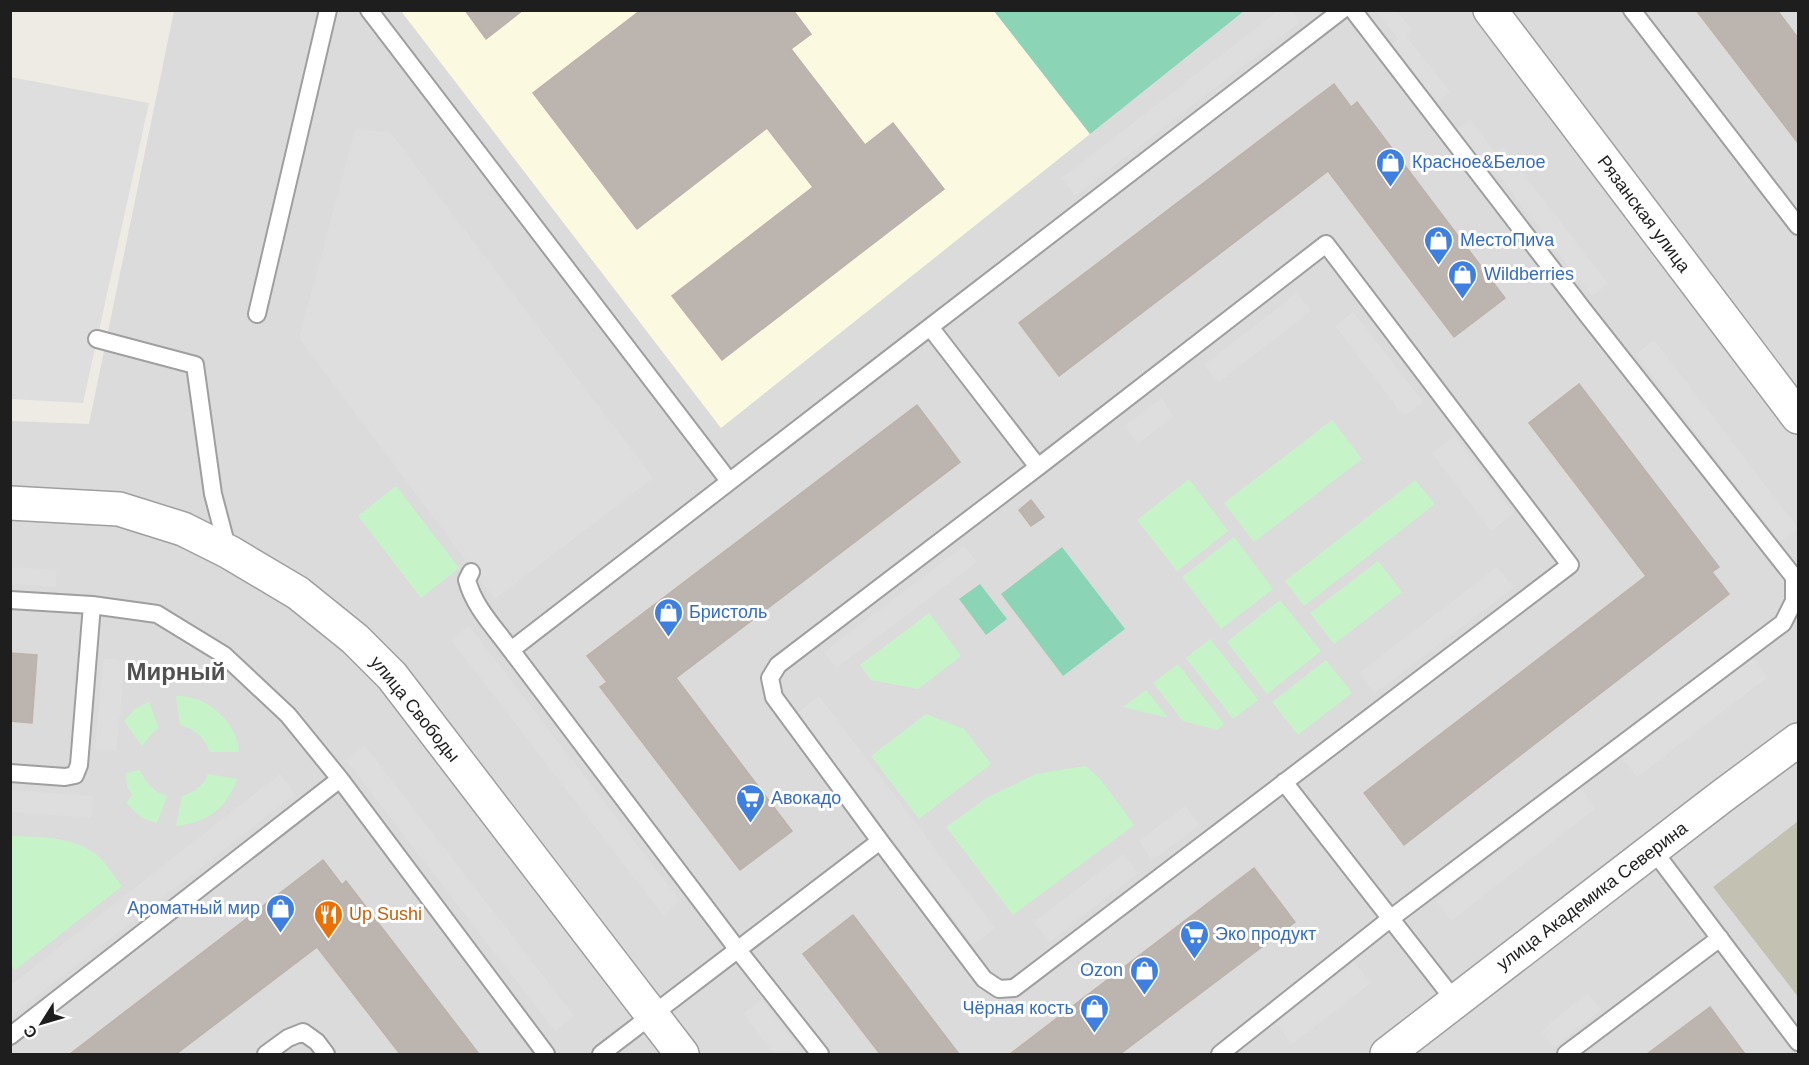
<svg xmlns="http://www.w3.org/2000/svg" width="1809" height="1065" font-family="Helvetica,sans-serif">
<rect width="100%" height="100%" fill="#eeebe5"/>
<path fill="#dcdbdb" d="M174,11H1798V821L1713,887L1798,997V1054H11V421L89,424Z"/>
<path fill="#fbfae1" d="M401,11H994L1090,134L721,428Z"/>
<path fill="#c2c1b2" d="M1798,821V997L1713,887Z"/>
<path fill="#c7f3c9" d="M1332,420L1362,459L1254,542L1224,503Z
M1189,479L1228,531L1177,571L1137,520Z
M1415,480L1435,504L1304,606L1285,581Z
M396,486L459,568L421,598L358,516Z
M1234,537L1273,589L1221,629L1182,577Z
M1378,561L1402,592L1334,644L1310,613Z
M1280,600L1321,651L1267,694L1227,642Z
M929,613L961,656L918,689L871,680L860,665Z
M1210,639L1258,700L1233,719L1186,658Z
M1326,660L1352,693L1298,735L1272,702Z
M1178,664L1224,724L1217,730L1183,721L1153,683Z
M1146,690L1168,718L1123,707Z
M176,696C206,694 237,722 239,752H210C203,736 196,730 180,725Z
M149,702L159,729L153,732L142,746L124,721L135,709Z
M926,714L964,729L991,764L919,819L871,756Z
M1086,766L1101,780L1134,825L1013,915L946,827L988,797L1036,774Z
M140,770C146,783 152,791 167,796L157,823L142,818L126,803L132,795L127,786L126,773Z
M208,774L237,779C227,808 207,823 176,826L182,796C194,792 204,786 208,774Z
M11,836C40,837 74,836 98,856C107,864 114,877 122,886L15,970L10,964Z"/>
<path fill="#8cd4b6" d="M994,11H1244L1090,134Z
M1062,547L1125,629L1063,676L1001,594Z
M980,584L1007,619L986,635L959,599Z"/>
<path fill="#dedede" d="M1279,10L1291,11L1300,22L1075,196L1062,178Z
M1376,11H1397L1412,30L1406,36L1450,92L1437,102L1393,44L1398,39Z
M10,77L149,103L83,403L11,399Z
M1470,119L1495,153L1503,147L1608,284L1592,296L1487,160L1483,163L1457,129Z
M355,130L390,132L653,478L495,599L299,338Z
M1297,293L1311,311L1218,383L1204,365Z
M1353,312L1423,402L1404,416L1335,326Z
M1654,340L1798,528L1780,542L1636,354Z
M1161,398L1174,416L1138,444L1125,426Z
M1455,436L1514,513L1491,531L1432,453Z
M964,546L977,562L836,668L824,652Z
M10,567L57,570L56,587L11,584Z
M1497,567L1513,588L1374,694L1359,673Z
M469,626L680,901L663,915L451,640Z
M1752,657L1768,677L1637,777L1622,757Z
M104,658L125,661L116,751L95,749Z
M819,696L995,928L973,945L797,713Z
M365,746L574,1016L555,1031L346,760Z
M280,774L295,794L11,1016V985Z
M1580,788L1596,808L1451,921L1436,901Z
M10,790L93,796L91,818L11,812Z
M1185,806L1199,825L1153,860L1139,841Z
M1123,854L1138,873L1049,942L1034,922Z
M1354,962L1371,983L1292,1044L1276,1023Z
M1588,993L1601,1010L1554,1047L1541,1031Z
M762,1000L803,1054H775L744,1014Z"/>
<path fill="#bbb4af" stroke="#beb2aa" stroke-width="1.5" d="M465,10H523L486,39Z
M641,10H793L811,34L791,49L865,145L893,123L944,189L722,360L672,296L813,187L767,128L637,229L533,93Z
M1696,10H1777L1798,38V143Z
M1334,84L1351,107L1357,102L1505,298L1454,337L1328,171L1059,376L1019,323Z
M1579,384L1719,567L1712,572L1729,594L1404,845L1364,793L1646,576L1529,423Z
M917,405L960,462L676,678L792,831L740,870L600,687L607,682L587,656Z
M1031,500L1044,517L1031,526L1019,510Z
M10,653L37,655L32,723L10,721Z
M323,860L342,885L346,881L479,1054H400L317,947L176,1054H70Z
M1254,868L1295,922L1120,1054H1010Z
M853,915L878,948L959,1054H880L803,954Z
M1710,1007L1745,1054H1647L1655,1048Z"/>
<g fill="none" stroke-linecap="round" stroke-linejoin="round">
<defs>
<path id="service" d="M369,10L729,481
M1632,10L1798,226
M257,314L328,10
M930,327L1342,10
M97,339L195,365L213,494L228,551
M471,572L467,580C474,607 495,628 511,650
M10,600L92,605L79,765L75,775L65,777L10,773
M92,605L157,614L224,655L288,715L340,779L546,1054
M1284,782L1455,1001
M880,841L984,979L999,989L1014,988L1570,565L1326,244L1038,467
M1653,850L1798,1042
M10,1036L340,779
M266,1054L288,1038L303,1032L317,1042L326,1054
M601,1054C694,983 787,912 880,841L774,697L770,678L778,665L1038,467L930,327L511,650L738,950L820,1054
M1220,1054L1390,919L1783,623L1794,601V577L1585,312L1353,10
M1566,1054L1720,938"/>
<path id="minor" d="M1490,10L1798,417
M10,503L119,509L183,529L229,552L298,593L355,639L392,676L682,1054
M1387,1054L1721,797L1798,740"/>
</defs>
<use href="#service" stroke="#9f9f9f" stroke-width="20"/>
<use href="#minor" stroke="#9f9f9f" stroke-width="36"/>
<use href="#service" stroke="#fff" stroke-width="16"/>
<use href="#minor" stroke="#fff" stroke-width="33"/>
</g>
<defs>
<symbol id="shop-pin" viewBox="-11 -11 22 30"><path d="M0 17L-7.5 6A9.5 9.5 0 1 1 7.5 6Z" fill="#3f7fe0" stroke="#fff"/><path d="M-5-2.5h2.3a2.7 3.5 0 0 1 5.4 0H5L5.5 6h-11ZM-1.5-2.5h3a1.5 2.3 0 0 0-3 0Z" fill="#fff"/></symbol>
<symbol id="supermarket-pin" viewBox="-11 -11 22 30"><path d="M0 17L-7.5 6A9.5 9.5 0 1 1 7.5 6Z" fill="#3f7fe0" stroke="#fff"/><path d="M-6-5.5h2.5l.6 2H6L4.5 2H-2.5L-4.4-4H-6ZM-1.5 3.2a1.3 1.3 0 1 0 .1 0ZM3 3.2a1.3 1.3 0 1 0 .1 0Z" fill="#fff"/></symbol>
<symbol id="restaurant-pin" viewBox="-11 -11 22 30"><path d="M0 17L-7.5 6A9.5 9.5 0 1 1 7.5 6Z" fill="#e8710a" stroke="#fff"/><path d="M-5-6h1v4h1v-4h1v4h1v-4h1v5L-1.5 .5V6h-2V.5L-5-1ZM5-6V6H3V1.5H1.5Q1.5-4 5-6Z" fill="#fff"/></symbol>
</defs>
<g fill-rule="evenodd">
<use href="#shop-pin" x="1374" y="146" width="33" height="45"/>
<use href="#shop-pin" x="1422" y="224" width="33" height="45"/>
<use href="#shop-pin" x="1446" y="258" width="33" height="45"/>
<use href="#shop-pin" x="652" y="596" width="33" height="45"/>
<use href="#supermarket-pin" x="734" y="782" width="33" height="45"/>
<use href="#shop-pin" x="264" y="892" width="33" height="45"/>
<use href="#restaurant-pin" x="312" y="898" width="33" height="45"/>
<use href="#supermarket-pin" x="1178" y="918" width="33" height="45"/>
<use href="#shop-pin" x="1128" y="954" width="33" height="45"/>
<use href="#shop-pin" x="1078" y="992" width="33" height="45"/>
</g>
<g text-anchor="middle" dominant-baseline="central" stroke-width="6" stroke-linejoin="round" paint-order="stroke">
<g font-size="18" fill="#366cbe" stroke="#fff" text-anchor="start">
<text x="1412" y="162">Красное&amp;Белое</text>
<text x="1460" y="240">МестоПиvа</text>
<text x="1484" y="274">Wildberries</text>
<text x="689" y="612">Бристоль</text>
<text x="771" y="798">Авокадо</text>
<text x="260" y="908" text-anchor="end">Ароматный мир</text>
<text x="1215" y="934">Эко продукт</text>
<text x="1123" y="970" text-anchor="end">Ozon</text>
<text x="1074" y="1008" text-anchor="end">Чёрная кость</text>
</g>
<g font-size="18" fill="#1e1e1e" stroke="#fff">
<text transform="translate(1644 214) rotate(53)">Рязанская улица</text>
<text transform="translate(415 709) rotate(51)">улица Свободы</text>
<text transform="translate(1592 896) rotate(-37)">улица Академика Северина</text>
</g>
<g font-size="18" fill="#c56008" stroke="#fff" text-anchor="start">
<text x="349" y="914">Up Sushi</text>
</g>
<g font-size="24" font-weight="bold" fill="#515151" stroke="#fff">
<text x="176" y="671">Мирный</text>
</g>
</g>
<rect width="1809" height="1065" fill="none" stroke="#1e1e1e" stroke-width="24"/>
<g transform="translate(42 1023) rotate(233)" stroke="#ffffff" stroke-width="4.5" paint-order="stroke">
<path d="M0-4.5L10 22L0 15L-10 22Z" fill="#1e1e1e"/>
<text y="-9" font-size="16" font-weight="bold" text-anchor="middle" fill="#1e1e1e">С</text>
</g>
</svg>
